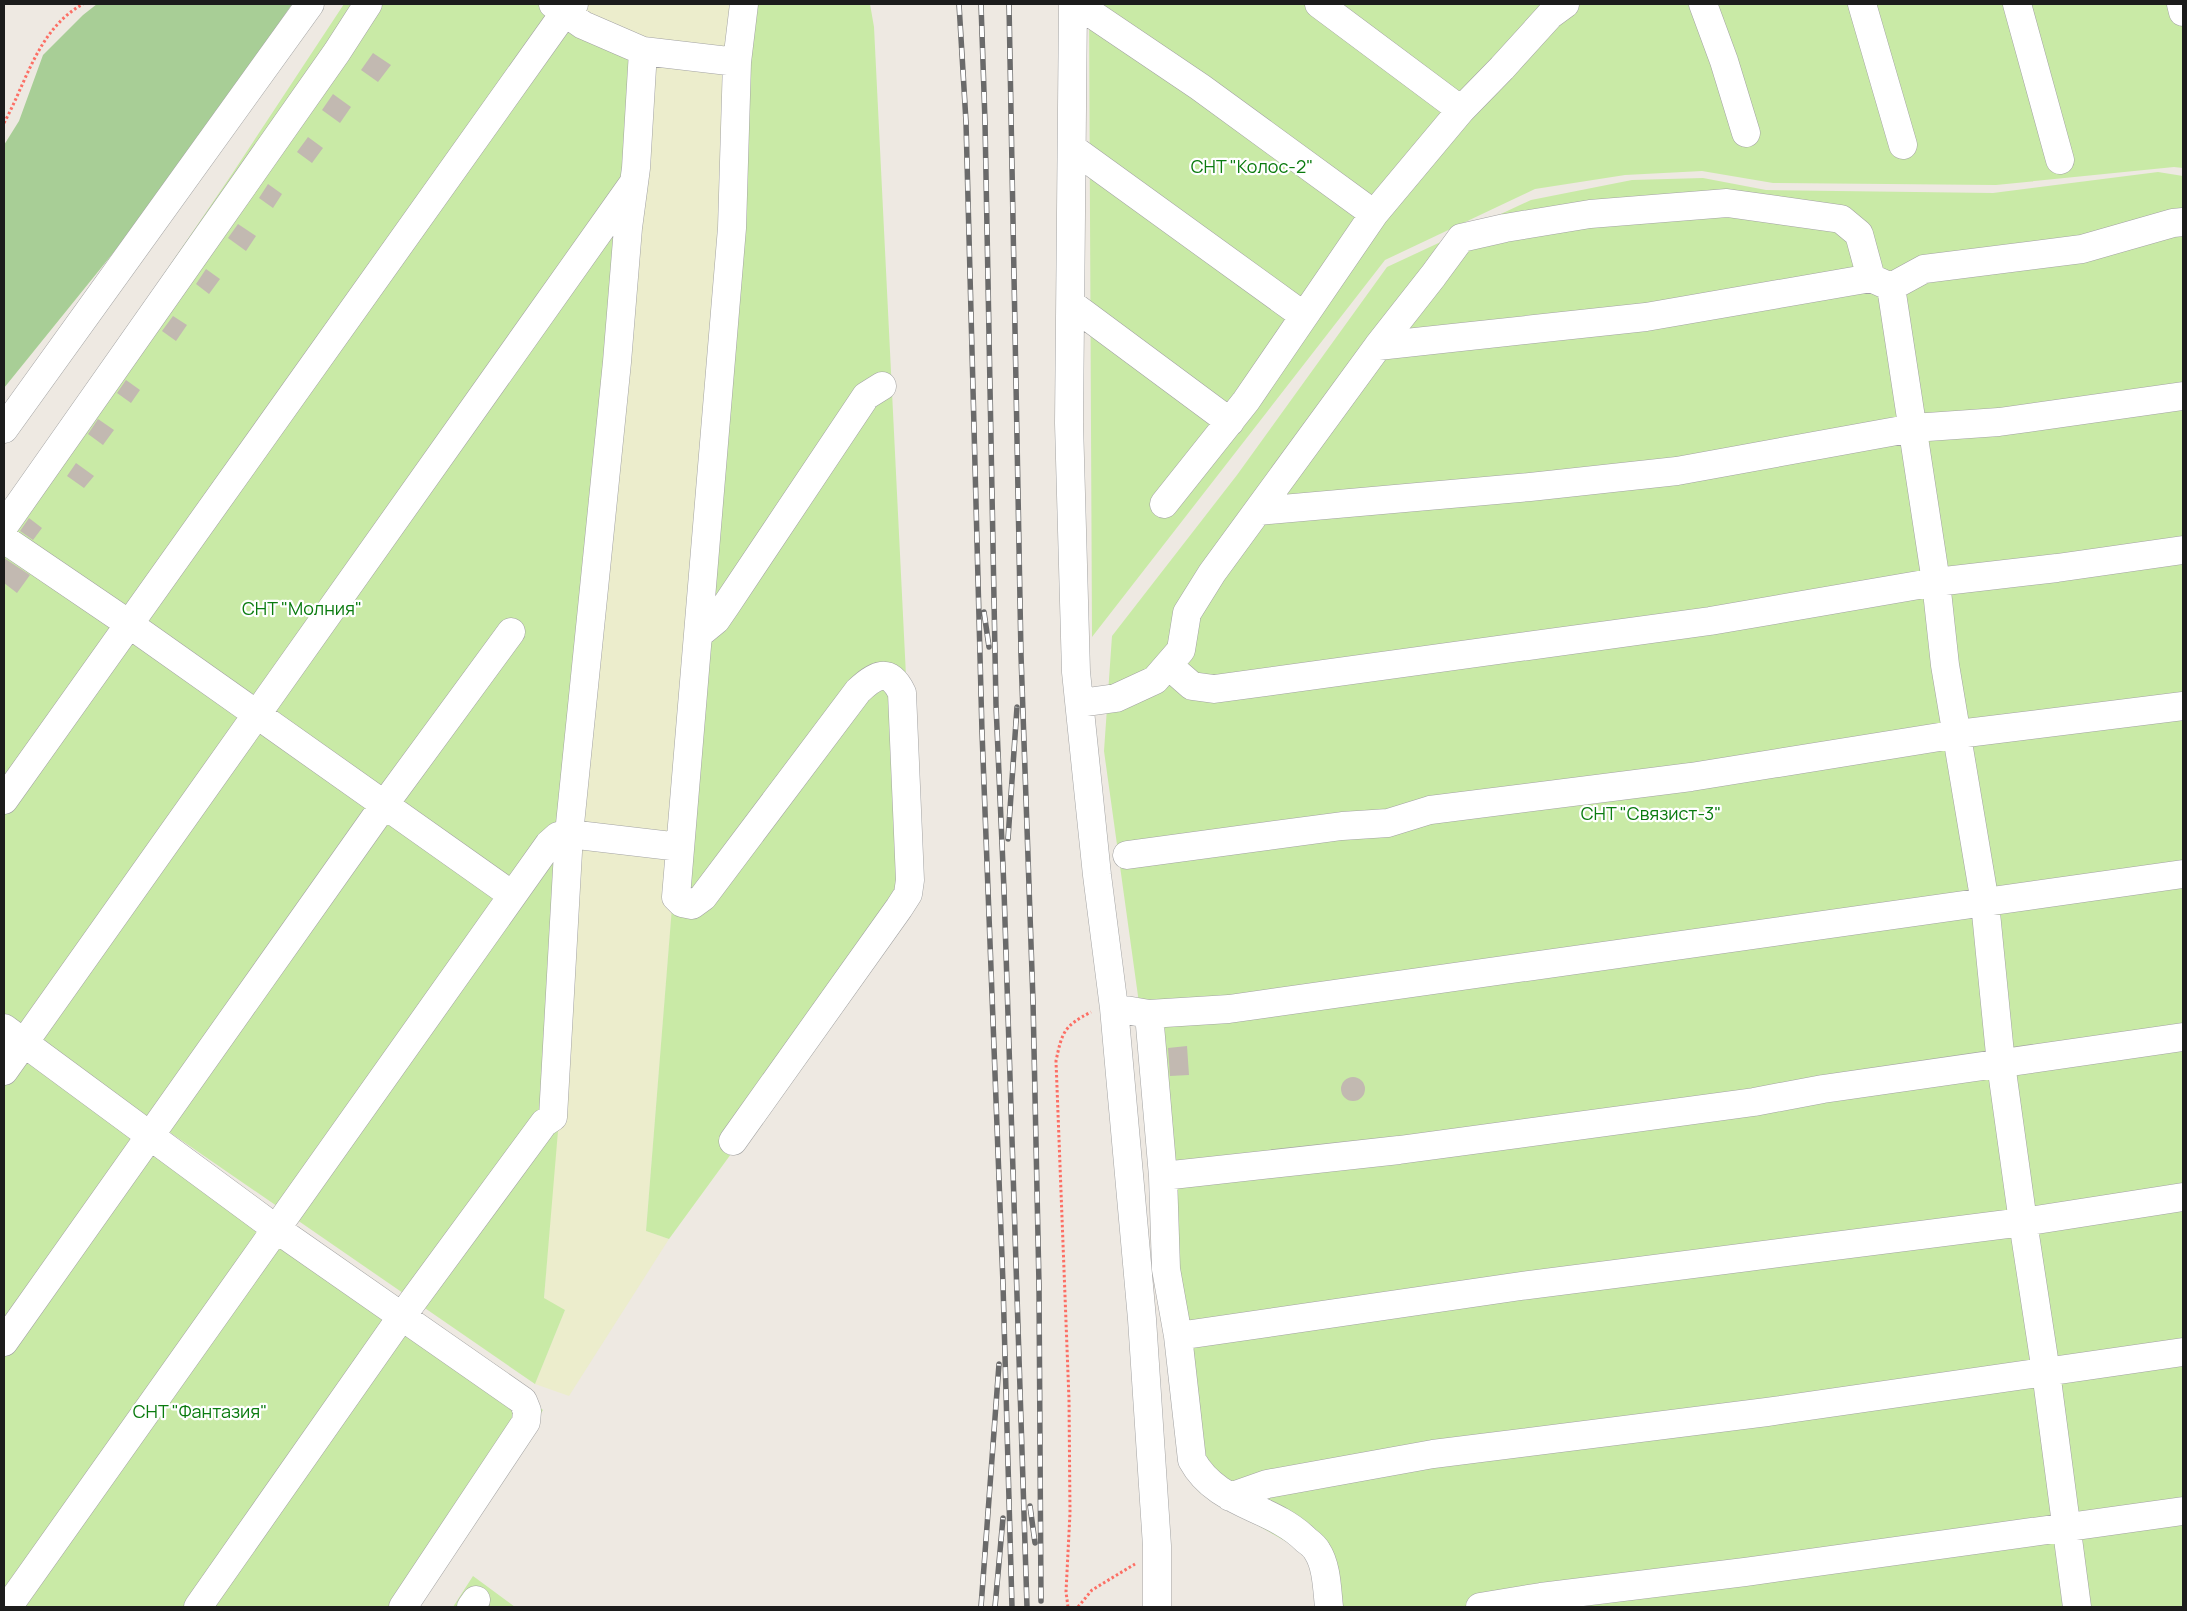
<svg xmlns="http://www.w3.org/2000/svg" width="2187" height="1611" font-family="Manrope,sans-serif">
<rect width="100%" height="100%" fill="#eee9e2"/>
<path fill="#ecedcc" d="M588,4H732L726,240L646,1231L669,1239L569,1396L535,1384L565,1310L544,1299L558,1116L577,15Z"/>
<path fill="#c9eaa6" d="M344,4H588L577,15L649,44L544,1298L565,1310L535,1384L4,1018V509L232,174Z
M732,4H870L874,27L917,899L669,1239L646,1231L698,583Z
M1089,4H2183V168L2174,167L1996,185L1773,183L1702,171L1625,175L1535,189L1385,260L1092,637Z
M2158,172L2183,176V1607H1322L1315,1558L1199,1492L1163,1176L1104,751L1112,636L1237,475L1387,267L1531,200L1632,180L1703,178L1766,190L1993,193Z
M4,1038L543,1410L414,1607H4Z
M473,1576L515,1607H453Z"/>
<path fill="#a8ce96" d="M97,4H292L177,174L4,388V145L19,121L43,55L83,15Z"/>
<path fill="#c2b9b1" d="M373,53L391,65L378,82L361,70Z
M333,94L351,107L340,123L322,110Z
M308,137L323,148L312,163L297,152Z
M268,184L282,194L273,208L259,198Z
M238,224L256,236L246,251L228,238Z
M206,269L220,279L209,294L196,284Z
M173,316L187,325L176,341L162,331Z
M126,380L140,390L131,403L117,393Z
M98,419L114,430L103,445L88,434Z
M76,463L94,476L84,488L67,476Z
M29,518L42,528L33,540L20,531Z
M4,558L30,575L17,593L4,583Z
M1187,1046L1189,1075L1170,1076L1168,1048Z
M1341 1089a12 12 0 1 1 24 0a12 12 0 1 1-24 0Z"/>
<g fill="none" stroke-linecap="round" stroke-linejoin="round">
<defs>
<path id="minor" d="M553,4L583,25L643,51L737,62
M1073,4L1069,423L1076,672L1097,875L1114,1008L1142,1319L1157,1546V1607
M1077,4L1200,87L1374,214
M1319,4L1461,110
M1703,4L1724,61L1746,133
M1862,4L1903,145
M2017,4L2060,160
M2181,4L2183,12
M1072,148L1304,316
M1891,287L1924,269L2082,249L2173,223L2183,222
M1071,304L1230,422
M1378,346L1646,317L1871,278
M4,429L310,4
M1164,504L1246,401L1374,214L1461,110L1502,68L1550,15L1565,4
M1258,511L1530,487L1677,471L1913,428L1999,422L2183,396
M4,526L337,52L368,4
M4,539L129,624L512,895
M699,634L716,620L727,604L866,396L882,386
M1168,665L1192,686L1214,689L1710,621L1936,582L2057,568L2183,550
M1080,703L1116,698L1155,680L1181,650L1187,613L1212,573L1378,346L1433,276L1461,238L1505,228L1590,214L1727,203L1841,219L1859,234L1871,278L1891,287L1936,582L1945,665L1985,903L2001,1064L2023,1222L2046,1372L2077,1607
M4,800L565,12L574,4
M1127,855L1342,826L1388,823L1430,810L1691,777L1958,734L2183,706
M1114,1008L1149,1014L1229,1009L2183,874
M1149,1014L1163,1176L1166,1269L1178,1336L1192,1460C1217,1506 1271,1505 1306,1540C1310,1543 1315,1547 1317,1551C1327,1566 1327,1590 1329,1607
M4,1028L275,1228L523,1401L527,1411L526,1422L403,1607
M4,1071L632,185
M733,1141L899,908L908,894L910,880L902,693C889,666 875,675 858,691L703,897L692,905L682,903L676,897L732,228L737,62L744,4
M1163,1176L1399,1150L1754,1102L1823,1089L2183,1037
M1178,1336L1521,1286L2023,1222L2183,1197
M4,1342L384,805L511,632
M1230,1497L1267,1484L1433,1454L1767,1412L2183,1352
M8,1607L549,844L558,836L569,834L680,847
M198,1607L402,1316L544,1123L553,1117L569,834L617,362L628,228L636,168L643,51
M471,1607L476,1600
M1480,1607L1541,1597L1745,1572L2183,1511"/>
</defs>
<use href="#minor" stroke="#a3a3a3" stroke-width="29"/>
<path stroke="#fc6f65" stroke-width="3" stroke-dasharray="2.5 2.5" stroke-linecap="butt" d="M4,123C27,81 38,29 83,4
M1068,1607L1066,1592L1070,1513L1069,1400L1056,1061C1062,1032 1064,1026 1091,1012
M1078,1607L1092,1590L1135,1564"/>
<use href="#minor" stroke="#fff" stroke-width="28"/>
<defs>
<path id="rail" d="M959,4L966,122L982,732L1003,1284L1012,1607
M981,4L985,122L996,705L1004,890L1027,1607
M1009,4L1021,655L1033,1001L1039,1285L1041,1601
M984,612L989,647
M1008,839L1017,707
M1030,1506L1035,1543
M981,1607L999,1364
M995,1607L1003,1518"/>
</defs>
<use href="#rail" stroke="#6a6a6a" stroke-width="5.5"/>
<use href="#rail" stroke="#fff" stroke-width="4" stroke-dasharray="11" stroke-linecap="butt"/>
</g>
<g text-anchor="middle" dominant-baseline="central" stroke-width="4.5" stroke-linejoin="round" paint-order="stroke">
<g font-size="18" fill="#0a7b0f" stroke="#fff">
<text x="1252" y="166">СНТ "Колос-2"</text>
<text x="302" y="608">СНТ "Молния"</text>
<text x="1651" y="813">СНТ "Связист-3"</text>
<text x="200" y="1411">СНТ "Фантазия"</text>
</g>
</g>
<rect width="2187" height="1611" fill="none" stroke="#1c1c1c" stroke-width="10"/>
</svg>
